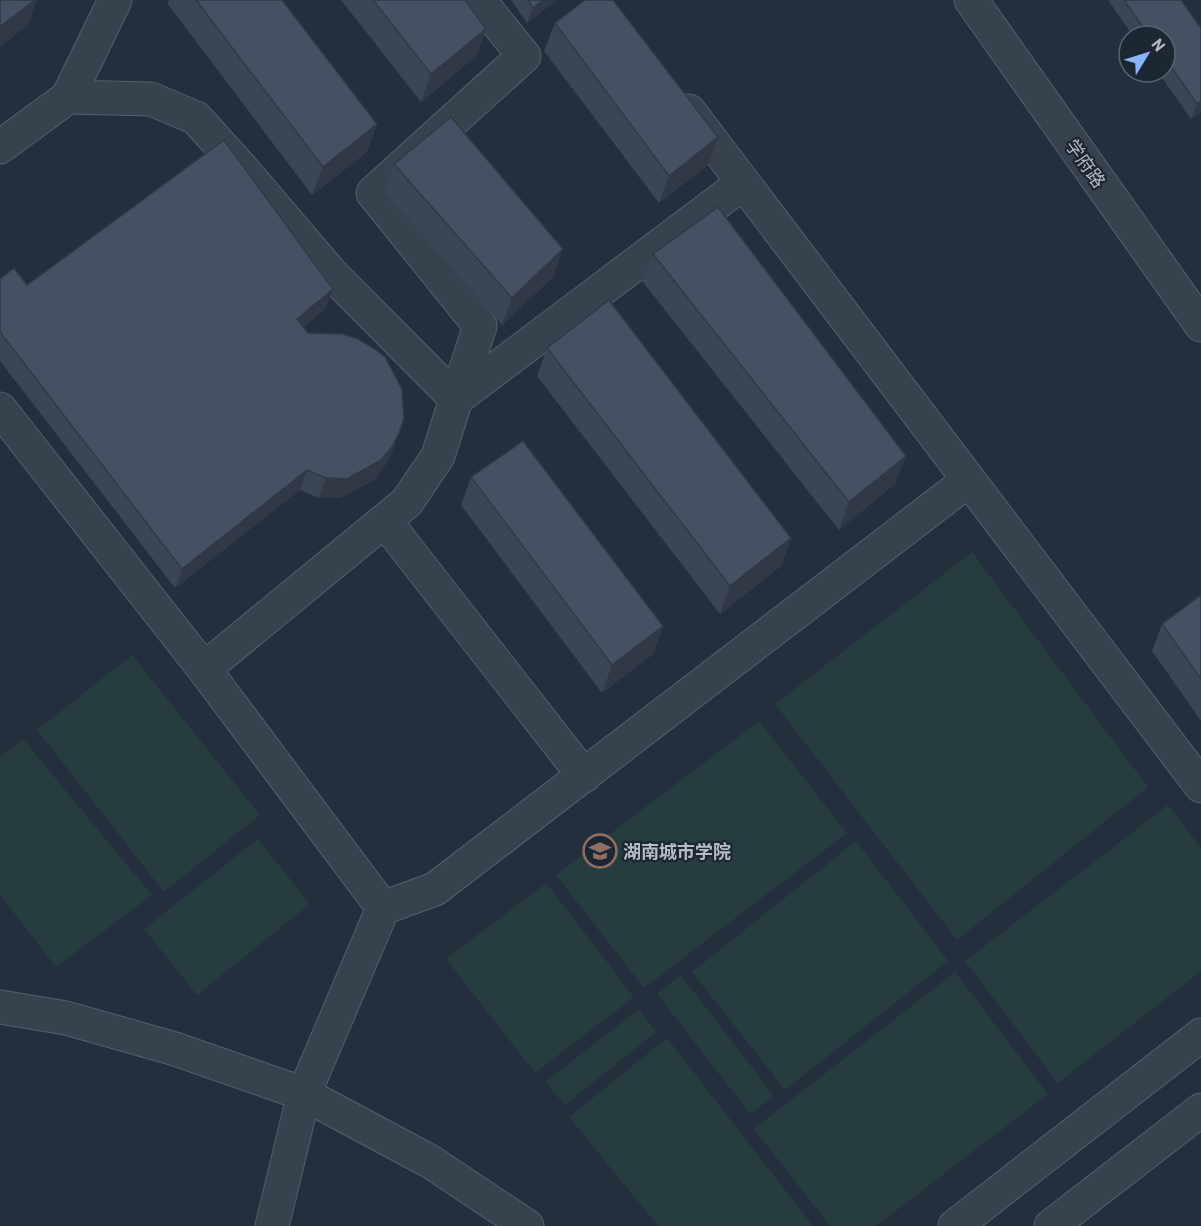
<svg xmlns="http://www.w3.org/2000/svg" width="1201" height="1226" font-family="Barlow,'Noto Sans SC',sans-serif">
<rect width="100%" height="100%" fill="#242f3e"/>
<path fill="#263c3f" d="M972,552L1148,787L957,940L775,704Z
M132,655L260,815L164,892L37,730Z
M759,721L847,833L644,988L556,875Z
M23,739L152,895L56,967L0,895V757Z
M1168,805L1201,848V971L1058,1083L965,961Z
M258,839L310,904L197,995L144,929Z
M856,841L948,961L785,1090L692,972Z
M546,883L634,997L535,1073L446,959Z
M955,972L1048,1094L876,1226H830L754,1129Z
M681,975L774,1096L750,1114L657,994Z
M639,1009L656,1032L565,1105L545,1082Z
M667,1038L813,1226H658L569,1117Z"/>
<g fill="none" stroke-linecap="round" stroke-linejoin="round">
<defs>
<path id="minor" d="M971,0L1201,325
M68,97L115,0
M689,111L1201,786
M0,147L68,97L151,99L196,118L244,171L330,272L456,399L438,456L407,502L204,669L0,409
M456,399L480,326L373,193L524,56L479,0
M456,399L743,183
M385,521L584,776
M204,669L383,908L304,1094L272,1226
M383,908L435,889L969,480
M0,1007L66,1018L175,1049L304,1094L431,1162L527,1226
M955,1226L1201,1035
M1051,1226L1201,1110"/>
</defs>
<use href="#minor" stroke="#565f6c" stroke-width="35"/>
<use href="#minor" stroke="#38414e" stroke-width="33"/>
</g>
<path fill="#3b4654" d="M169,0H282L377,124L367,152L312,195L167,3Z
M341,0H465L486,29L476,56L421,102Z
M511,0H557L527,23Z
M1108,0H1181L1201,112L1191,119L1158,72H1165V36H1133Z
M555,23L718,137L708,165L659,203L544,51Z
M394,164L563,249L553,277L502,325L384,192Z
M653,254L906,456L895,484L839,530L642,281Z
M0,279L27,285L326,308L303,327L392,453L384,467L374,480L340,498H319L300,490L175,588L0,361Z
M547,348L791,538L781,566L720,614L537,376Z
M471,477L663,626L653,654L602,693L461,505Z
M1201,595V721L1152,651L1162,624Z"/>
<path fill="#303945" d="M35,0H37L28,25L0,47V27Z
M543,0H557L527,23L533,8Z
M486,29L476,56L421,102L431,74Z
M1201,101V112L1191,119L1197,104Z
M377,124L367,152L312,195L323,167Z
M718,137L708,165L659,203L669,176Z
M563,249L553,277L502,325L512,298Z
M333,289L326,308L290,339L297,319Z
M399,433L392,453L384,467L374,480L340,498H319L326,478Z
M906,456L895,484L839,530L849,502Z
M307,470L300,490L175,588L182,569Z
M791,538L781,566L720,614L730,586Z
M663,626L653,654L602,693L612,665Z"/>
<path fill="#455162" stroke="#303945" stroke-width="1.5" d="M0,0H35L0,27Z
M196,0H282L377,124L323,167Z
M373,0H465L486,29L431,74Z
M528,0H543L533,8Z
M585,0H613L718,137L669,176L555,23Z
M1124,0H1181L1201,28V101L1197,104L1165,58V36H1149Z
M451,117L563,249L512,298L394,164Z
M224,140L333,289L297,319L308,333L343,334L358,339L375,349L385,357L402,389L404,419L399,433L392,447L381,460L347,479L326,478L307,470L182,569L0,332V279L14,268L27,285Z
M718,207L906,456L849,502L653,254Z
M609,300L791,538L730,586L547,348Z
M523,441L663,626L612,665L471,477Z
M1201,595V679L1162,624Z"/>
<defs>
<symbol id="university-ring" viewBox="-11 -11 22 22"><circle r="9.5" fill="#1d2633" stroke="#8d6e63" stroke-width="1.5"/><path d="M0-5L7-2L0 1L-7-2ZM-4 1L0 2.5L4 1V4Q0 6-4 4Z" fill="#8d6e63"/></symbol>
</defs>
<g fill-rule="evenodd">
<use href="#university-ring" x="581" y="832" width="38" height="38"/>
</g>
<g text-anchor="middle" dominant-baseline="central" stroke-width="4.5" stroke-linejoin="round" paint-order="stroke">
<g font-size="18" fill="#b4bcc9" stroke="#1d2633">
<text transform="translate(1086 163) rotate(55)">学府路</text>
</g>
<g font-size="18" font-weight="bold" fill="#b4bcc9" stroke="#1d2633" text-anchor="start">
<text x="623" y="851">湖南城市学院</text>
</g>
</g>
<g transform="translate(1147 54) rotate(52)"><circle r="28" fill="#1d2633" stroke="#59626f" stroke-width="1.5"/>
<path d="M0-4.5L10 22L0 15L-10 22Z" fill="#8ab4f8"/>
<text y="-9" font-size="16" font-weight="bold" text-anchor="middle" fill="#b4bcc9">N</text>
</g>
</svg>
